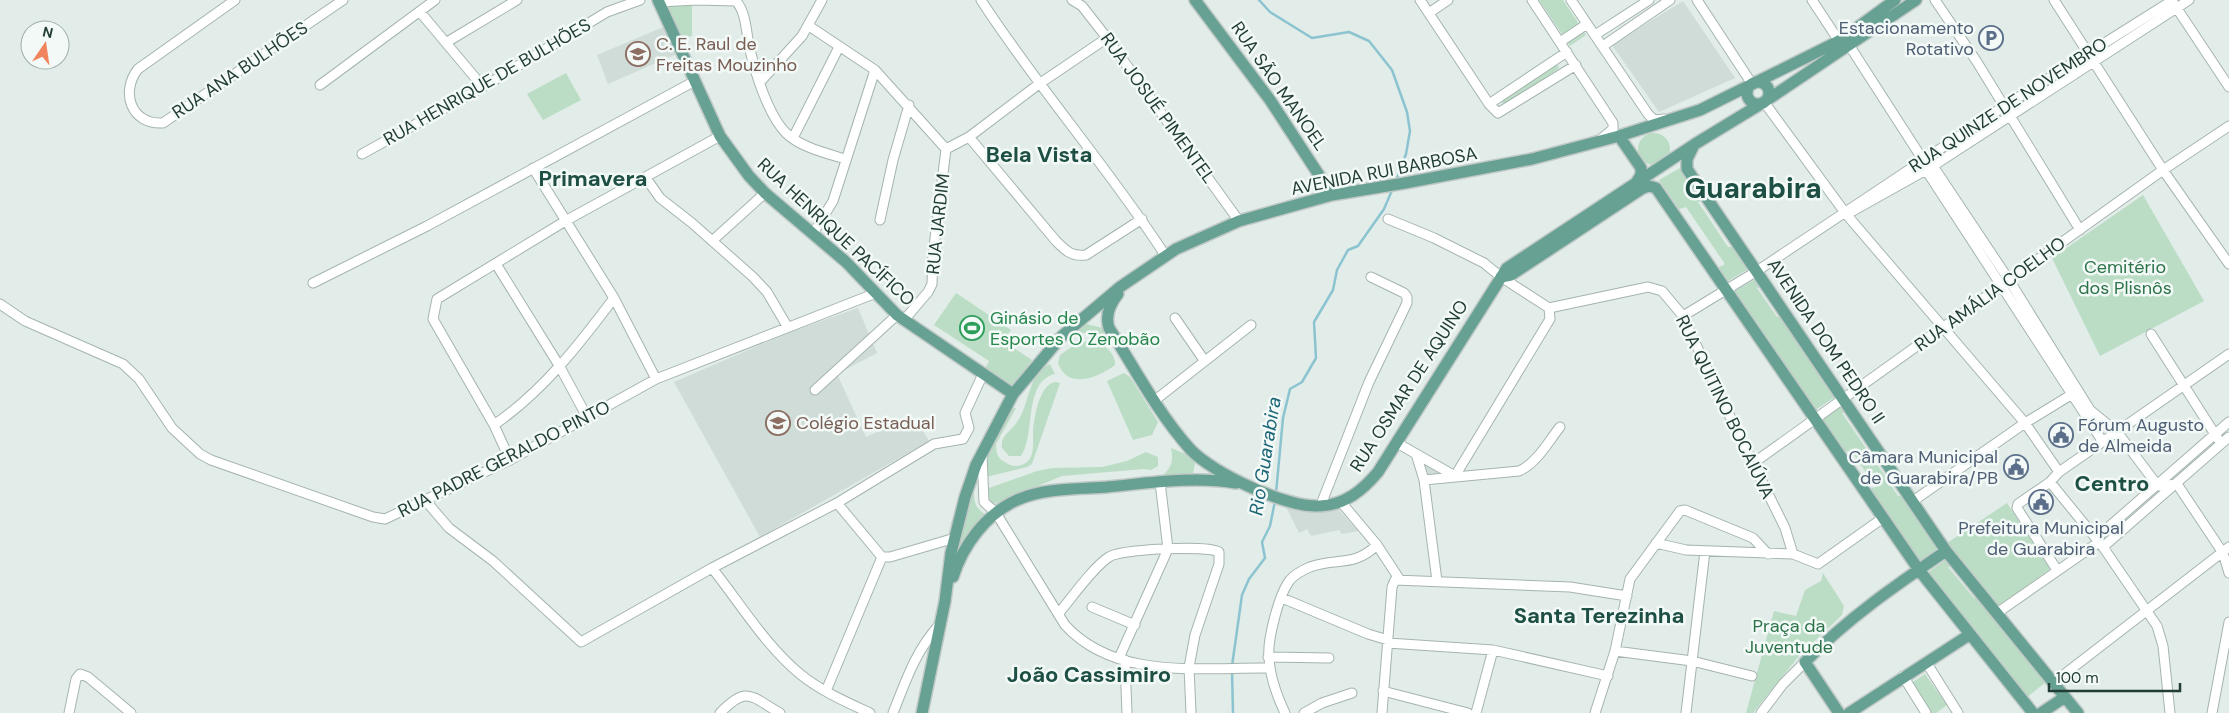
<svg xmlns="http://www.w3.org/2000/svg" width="2229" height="713" font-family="'DM Sans',sans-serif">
<rect width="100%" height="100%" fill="#e2ece8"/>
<path fill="#d0dcd7" d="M1683,1L1735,78L1659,112L1612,45Z
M668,25L679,53L608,84L597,55Z
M858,308L877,353L837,374L866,437L909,418L914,427L923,431L929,441L760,537L674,382L788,333Z
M1425,464L1443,473L1428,477Z
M1285,505L1337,508L1358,531L1342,534L1339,530L1311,536L1307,529L1299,533Z"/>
<path fill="#bbddc5" d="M1539,0H1563L1586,35L1570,46Z
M692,4V36L683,38L666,6Z
M1556,65L1559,66L1558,69L1506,104L1502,103V101Z
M566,73L581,100L543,120L527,94Z
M1638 149a16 16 0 1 1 32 0a16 16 0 1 1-32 0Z
M1682,167L1704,199L1698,202L1728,247H1735L1750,268L1728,281L1718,268L1725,264L1686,207L1679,209L1659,180Z
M2143,195L2204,301L2100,356L2052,258Z
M1757,278L1762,286L1757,288L1777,317L1783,316L1837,396L1815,410L1735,291Z
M956,293L1011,330L1003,341L1032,360L1012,386L985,369L989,361L934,325Z
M1086,324L1103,328L1110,338L1087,332L1065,339Z
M1093,340C1103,344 1116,353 1115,365C1098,378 1067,390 1058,363L1060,355L1076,344Z
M1050,364L1055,374C1023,381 1036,435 1021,456H1009L1002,448C1000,435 1011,432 1017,422C1030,405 1027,374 1050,364Z
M1124,373L1130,377L1158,422L1152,435L1133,440L1107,381Z
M1055,382L1060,383L1032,464L1027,467L986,477C984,448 996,430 1014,408H1016L996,444C996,451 997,457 1003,461C1007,464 1012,466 1017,466C1036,464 1033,445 1033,432C1034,418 1039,385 1055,382Z
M1842,403L1848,412L1842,413L1872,457L1879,456L1882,462L1877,464L1898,496H1905L1941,548L1918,564L1868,489L1876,487L1852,452L1843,451L1820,418Z
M1171,448L1193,457L1195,463L1193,473L1161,477C1171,468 1174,462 1171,448Z
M1146,452L1158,457V466L1151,470L1143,469L1062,476L994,504L987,497L989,488L1037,471L1053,468L1102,467L1127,461Z
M974,493C974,504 977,509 986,515L956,553L968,500Z
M2007,503L2050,569L1996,608L1944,545Z
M1948,558L1954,566L1948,567L1974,598H1980L2047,681L2026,698L1926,574Z
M1823,573L1844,606L1842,615L1799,656L1753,713H1746L1774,611L1796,616L1805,590L1821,581Z
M1925,674L1947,705L1936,713H1930L1910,684Z"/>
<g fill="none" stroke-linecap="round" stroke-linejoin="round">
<path stroke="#8bc4d0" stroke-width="2.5" d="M1259,0L1270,12L1312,38L1349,32L1369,41L1392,70L1407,112L1410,131L1406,154L1396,181
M1276,493L1283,418L1290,389L1302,382L1316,358L1314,322L1333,290L1337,270L1348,250L1358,246L1384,209L1393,188
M1232,666L1242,595L1249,579L1265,558L1262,542L1270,526L1275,501
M1232,671L1233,713"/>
<defs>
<path id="minor" d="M235,0L138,69C120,92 131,125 163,123L343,0
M981,0C1038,88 1108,167 1165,255
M1072,0L1082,6L1107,38L1239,221
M1420,0L1489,104L1498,113L1576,65
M1532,0L1613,123V129L1601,139
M1571,0L1648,114L1654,120L1664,119
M1697,0L1752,84
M1812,0L1839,41
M1935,0L1977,62L2080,230
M2054,0L2163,170L2229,264
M2189,0L1933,166L2009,280L2090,410L2118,433L2158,486L2177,484L2223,553L2229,573
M659,2L696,0L736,1C746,12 746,31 749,45C754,70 768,115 786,133C800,147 826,153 845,159
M2174,4L2229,87
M420,12L483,87
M1429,13L1448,0
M809,26L875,70L946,149
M1595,35L1649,0
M447,42L517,0
M1560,42L1587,24
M1849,45L1923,160
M1603,46L1670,0
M760,82L802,36L822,0
M320,85L435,0
M1764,102L1846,214L2025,423L2059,472
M1489,104L1567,52
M969,137L1056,241C1066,251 1072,257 1086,255L1142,219
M793,138L839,47
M946,149L969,137L1039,84L1107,38
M362,154L483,87L607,12L640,0
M533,168L614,298L656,379
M646,178L660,198L692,223L753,277L767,292L787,326
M1851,212L1926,170L2103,442
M1388,219L1434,238L1484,263L1501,277L1549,308L1648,287L1662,291L1683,316L1715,386L1785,528L1793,554
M880,220L893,160L909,105
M814,232L833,201L875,70
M712,241L765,193
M496,264L560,367L587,417
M313,283L427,226L693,82
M0,304L25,321L123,364L139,379L172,428L200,454L211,460L373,517L385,519L510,460L656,379L876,293
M1683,316L1757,271L2003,107L2173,0
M1175,318L1204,360
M904,320L928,292L932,284L933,255L946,149
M2151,334L2218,439
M815,390L897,315
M1154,401L1251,325
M494,425C543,391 578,346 614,298
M1397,443L1455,476L1550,319L1549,308
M1416,454L1424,480L1437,581
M982,455L984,502L996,513L1065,625C1116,681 1202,667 1270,668
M510,460L494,425L433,319L437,299L567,220L720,136
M1752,464L2163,170L2229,126
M1424,480L1519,471C1537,463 1548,442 1560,427
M2050,482L2103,547L2157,626L2163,646L2170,713
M425,500L449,528L493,561L581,642L712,568L837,503L934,444L963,439L969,428L965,413L983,374
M1913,501L2025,423L2074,393
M1341,502L1377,545L1400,580
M837,503L882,557H890L955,538
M1320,507L1369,382L1407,303V297L1404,293L1371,277
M2096,538L2229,422
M1656,543L1686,550L1793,554L1818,564L1883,518
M2103,547L2229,437
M712,568C740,603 765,645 800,674C821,691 846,702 870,713
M2057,570L2017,508L2018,504L2050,482L2059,472L2229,354
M1282,598L1368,634L1388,640
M1092,607L1135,625
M1997,613L2099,542
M1058,614C1071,599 1093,567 1109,557C1120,549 1207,545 1219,552V564L1195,635L1189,667L1191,713
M1388,643L1493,650L1608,676
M1615,651L1692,661L1752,676
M1268,657L1329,658
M1119,658L1168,549L1160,482
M1125,660L1127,713
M1926,662L1958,713
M1903,676L1926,713
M2053,683L2229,547
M826,691L882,557
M1383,691L1468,713
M69,713L76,679L80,674L88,677L131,713
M720,713C747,685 750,696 780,713
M893,713C906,680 916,650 940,624
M1285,713C1277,696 1270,677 1269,658C1267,640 1279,594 1290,580C1295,574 1303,570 1310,567C1337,557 1353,568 1377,545
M1304,713L1322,703L1352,693
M1382,713L1392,587L1395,580L1570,587L1627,596
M1476,713L1493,650
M1595,713L1615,651L1630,579L1680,511L1685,510L1753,538L1768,554
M1686,713L1705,551
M1761,713L1783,684L1805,662
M2212,713L2229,622"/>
<path id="major" d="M658,0L720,136L749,176L765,193L846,262L897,315L1013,394
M1195,0L1270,100L1332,195
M1747 93a11 11 0 1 1 22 0a11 11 0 1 1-22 0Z
M1619,136L1641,168V175L1636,183
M1693,147L1687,159V169L1946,551L2078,713
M1501,277L1511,275L1643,188L1649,186L1656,188L1919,570L2033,713
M1118,294C1110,304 1105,316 1109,328C1135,369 1158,413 1190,449C1212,473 1287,508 1320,506C1345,505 1363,490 1378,472L1507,268L1695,144L1764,102L1916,0
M953,577C963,545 986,514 1017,500C1044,488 1078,489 1107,487C1149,483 1194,476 1236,483
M922,713L945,601L951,553L965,497L976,465L1013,394L1062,336L1120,287L1176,249L1239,221L1332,195L1405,183L1532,159L1619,136L1700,110L1839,41L1895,0
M1839,713L1805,662C1848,618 1896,585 1946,551
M1849,713L1969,635
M2041,713L2065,697"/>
</defs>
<use href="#minor" stroke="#a5b4af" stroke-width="11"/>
<use href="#major" stroke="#c1c9c7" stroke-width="14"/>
<use href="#minor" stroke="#fff" stroke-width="9"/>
<use href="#major" stroke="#67a193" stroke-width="11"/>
</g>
<defs>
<symbol id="parking-ring" viewBox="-11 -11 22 22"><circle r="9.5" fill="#f2f9f6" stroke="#5c6f8a" stroke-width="1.5"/><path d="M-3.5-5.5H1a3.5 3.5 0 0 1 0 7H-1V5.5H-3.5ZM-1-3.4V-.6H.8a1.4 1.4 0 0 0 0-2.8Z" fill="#5c6f8a"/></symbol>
<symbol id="school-ring" viewBox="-11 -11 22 22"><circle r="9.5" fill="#f2f9f6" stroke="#8d6e63" stroke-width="1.5"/><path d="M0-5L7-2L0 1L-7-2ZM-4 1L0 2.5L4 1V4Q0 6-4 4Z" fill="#8d6e63"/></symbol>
<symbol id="stadium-ring" viewBox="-11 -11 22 22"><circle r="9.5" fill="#f2f9f6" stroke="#2e9e5b" stroke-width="1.5"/><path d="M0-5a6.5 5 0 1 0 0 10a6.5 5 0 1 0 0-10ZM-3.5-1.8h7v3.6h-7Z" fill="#2e9e5b"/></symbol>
<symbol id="civic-ring" viewBox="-11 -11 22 22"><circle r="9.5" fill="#f2f9f6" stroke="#5c6f8a" stroke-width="1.5"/><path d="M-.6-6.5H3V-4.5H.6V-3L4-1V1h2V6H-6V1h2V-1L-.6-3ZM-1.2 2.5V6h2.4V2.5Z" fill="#5c6f8a"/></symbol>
</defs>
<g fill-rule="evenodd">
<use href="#parking-ring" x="1977" y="24" width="28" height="28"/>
<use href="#school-ring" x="624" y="40" width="28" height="28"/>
<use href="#stadium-ring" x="958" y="314" width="28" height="28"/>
<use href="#school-ring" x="764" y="409" width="28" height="28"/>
<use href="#civic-ring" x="2047" y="421" width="28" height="28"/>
<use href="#civic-ring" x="2002" y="453" width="28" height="28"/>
<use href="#civic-ring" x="2027" y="488" width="28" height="28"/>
</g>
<g text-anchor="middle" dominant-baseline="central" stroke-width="5" stroke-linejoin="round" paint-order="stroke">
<g font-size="18" fill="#4e5e75" stroke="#f2f9f6" text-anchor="end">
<text x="1974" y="28">Estacionamento<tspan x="1974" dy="21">Rotativo</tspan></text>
<text x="2078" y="425" text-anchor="start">Fórum Augusto<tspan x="2078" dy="21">de Almeida</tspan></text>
<text x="1998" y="457">Câmara Municipal<tspan x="1998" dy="21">de Guarabira/PB</tspan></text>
<text x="2041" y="528" text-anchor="middle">Prefeitura Municipal<tspan x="2041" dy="21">de Guarabira</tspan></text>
</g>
<g font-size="18" fill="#785e54" stroke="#f2f9f6" text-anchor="start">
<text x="656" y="44">C. E. Raul de<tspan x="656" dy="21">Freitas Mouzinho</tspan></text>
<text x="796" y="423">Colégio Estadual</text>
</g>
<g font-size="18" fill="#223d36" stroke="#f2f9f6">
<text transform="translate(240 70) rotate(-34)">RUA ANA BULHÕES</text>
<text transform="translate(487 82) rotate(-30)">RUA HENRIQUE DE BULHÕES</text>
<text transform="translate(1279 86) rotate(55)">RUA SÃO MANOEL</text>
<text transform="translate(2008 105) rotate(-33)">RUA QUINZE DE NOVEMBRO</text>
<text transform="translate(1158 108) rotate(54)">RUA JOSUÉ PIMENTEL</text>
<text transform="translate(1384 171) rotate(-11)">AVENIDA RUI BARBOSA</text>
<text transform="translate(938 224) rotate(-84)">RUA JARDIM</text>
<text transform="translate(836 232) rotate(43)">RUA HENRIQUE PACÍFICO</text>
<text transform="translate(1990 294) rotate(-36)">RUA AMÁLIA COELHO</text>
<text transform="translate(1826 341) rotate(56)">AVENIDA DOM PEDRO II</text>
<text transform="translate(1409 386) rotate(-57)">RUA OSMAR DE AQUINO</text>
<text transform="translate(1725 407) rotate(64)">RUA QUITINO BOCAIÚVA</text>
<text transform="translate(504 459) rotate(-27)">RUA PADRE GERALDO PINTO</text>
</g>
<g font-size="18" fill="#2d734a" stroke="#f2f9f6">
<text x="2125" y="267">Cemitério<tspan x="2125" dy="21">dos Plisnôs</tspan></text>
<text x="1789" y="626">Praça da<tspan x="1789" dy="21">Juventude</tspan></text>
</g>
<g font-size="18" fill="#27864d" stroke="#f2f9f6" text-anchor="start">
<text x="990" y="318">Ginásio de<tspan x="990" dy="21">Esportes O Zenobão</tspan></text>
</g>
<g font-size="19" font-style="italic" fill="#1d6678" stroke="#f2f9f6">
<text transform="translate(1265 456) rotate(-81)">Rio Guarabira</text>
</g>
<g font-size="22" font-weight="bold" fill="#1e4f44" stroke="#f2f9f6">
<text x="1039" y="154">Bela Vista</text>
<text x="593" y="178">Primavera</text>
<text x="2112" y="483">Centro</text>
<text x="1599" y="615">Santa Terezinha</text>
<text x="1089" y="674">João Cassimiro</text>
</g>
<g font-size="28" font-weight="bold" fill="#1e4f44" stroke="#f2f9f6">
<text x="1753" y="188">Guarabira</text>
</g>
</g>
<g transform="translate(45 45) rotate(13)"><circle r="24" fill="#f2f9f6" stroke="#9faea9"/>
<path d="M0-4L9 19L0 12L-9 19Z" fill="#f0845c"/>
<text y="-8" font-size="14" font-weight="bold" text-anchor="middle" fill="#223d36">N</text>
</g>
<path d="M2049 683v8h131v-8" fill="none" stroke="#223d36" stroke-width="2.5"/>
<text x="2056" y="683" font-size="15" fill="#223d36" stroke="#f2f9f6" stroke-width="4" paint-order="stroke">100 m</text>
</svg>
